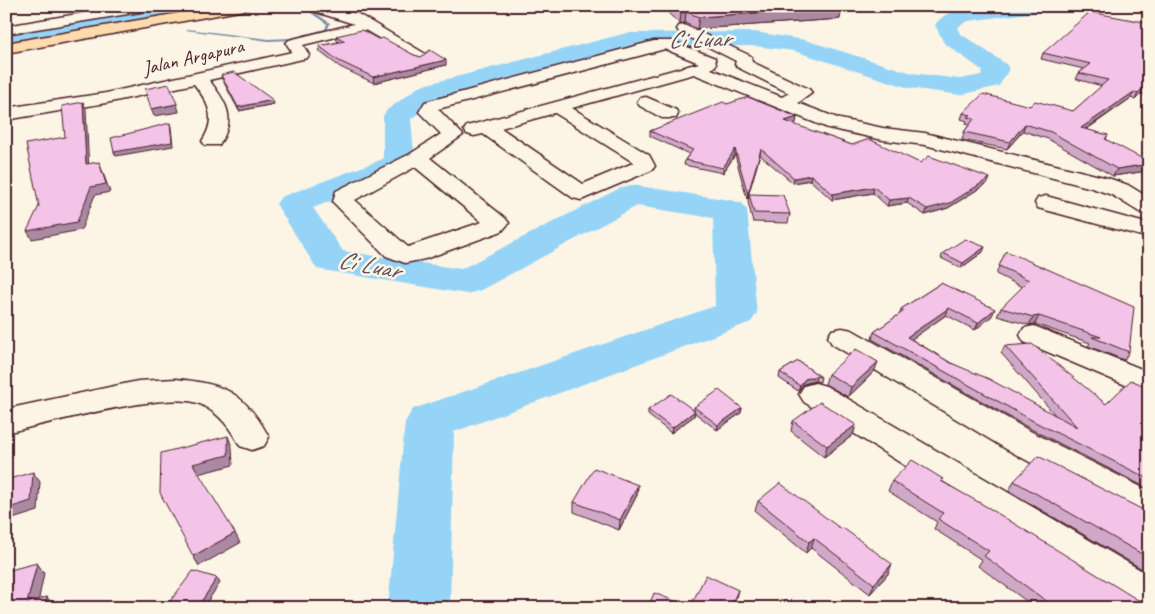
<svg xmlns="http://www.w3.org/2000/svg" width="1155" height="614" font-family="Caveat,sans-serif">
<rect width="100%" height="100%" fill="#fcf5e5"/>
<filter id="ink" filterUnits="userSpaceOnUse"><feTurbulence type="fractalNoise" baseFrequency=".02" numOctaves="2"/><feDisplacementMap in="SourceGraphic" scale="10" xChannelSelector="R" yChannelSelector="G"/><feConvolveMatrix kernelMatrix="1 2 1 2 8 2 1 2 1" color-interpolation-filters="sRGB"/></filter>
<g filter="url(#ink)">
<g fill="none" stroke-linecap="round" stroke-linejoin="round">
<path fill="#788ca5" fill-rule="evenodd" d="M316,6H324L315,9V13L330,23L327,31L291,40L269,41L186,30L188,29L269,39L291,38L325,29L327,24L311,13L312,7Z"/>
<path fill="#96d4f7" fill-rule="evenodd" d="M146,6H195L192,10L185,12L6,43V29Z
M983,6H1048L1045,10L1038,12L968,21L958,27L961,34L1006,64L1009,69L999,86L960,95L909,88L794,51L755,46L628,47L438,98L411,119L415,164L410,171L313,208L343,251L461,269L620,188L632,185L730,200L742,203L747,210L757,313L751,322L454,432L450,608H388L405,422L413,409L715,306L713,218L637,206L481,290L467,294L317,269L276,204L281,197L383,159V116L387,110L420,86L627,33L755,32L805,40L912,73L960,79L981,75L983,71L944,43L935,25C946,9 966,8 983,6Z"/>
<defs>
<path id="minor" d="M125,6L147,8L140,12L6,34V26Z
M314,6H328L358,14L429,56L421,61L415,59L365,30L303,45L309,55L307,58L209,80C227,103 237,119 219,145H205L202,141C217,119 209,103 194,84L106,103L6,120V108L106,93L292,52L286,43L289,40L354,24L316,12Z
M684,25L751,56L752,62L809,89L812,93L798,103L840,119L883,128L925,133L1108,178L1128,185L1149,198V215L1141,213L1112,195L1092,188L925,145L883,140L828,128L694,74L572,108L649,155L655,166L652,170L581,200L573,198L483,134L474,136L467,134L464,130L467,126L699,63L665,49L438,109L463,135L430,158L505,218L509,223L502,231L425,259L405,263L386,256L333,202L336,191L410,154L441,134L419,112L425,102L654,41H672L715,58L716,65L711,69L782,97L789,93L737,67L735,64L736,61L679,32L677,29L679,26ZM555,113L633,162V163L583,184L501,128ZM415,167L482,222L408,247L355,200Z
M646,97L676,110L678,114L676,118H662L640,106L637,102L640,98Z
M1046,196L1149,224V238L1038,208L1035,203L1038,198Z
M1034,326L1149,372V395L1024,342L1020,335L1024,328Z
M842,328L852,330L1030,431L1149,491V524L1136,520L1006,449L832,344L828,337L832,330Z
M176,379C226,384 244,392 269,437L264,446L252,450L240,446C230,428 221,415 202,405C173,388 43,425 6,433V409L138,381Z
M815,383L826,386L1149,575V608H1131L804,402L799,394L804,386Z"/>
<path id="highway" d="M220,6H252L245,10L6,53V43Z"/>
</defs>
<use href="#minor" stroke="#4a1f2b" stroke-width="3"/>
<use href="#highway" stroke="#4a1f2b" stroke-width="3"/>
<use href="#minor" fill="#fcf5e5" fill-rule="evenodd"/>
<use href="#highway" fill="#fedbac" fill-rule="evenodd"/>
</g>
<path fill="#d1a9c8" stroke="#4a1f2b" d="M668,6H840V19L697,29L685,23L680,24L668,13Z
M1149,23V96L1141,94L1135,100L1131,98L1086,130L1108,135L1106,139L1147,171L1113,176L1048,139L1023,131L1007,149L962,140L964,132L969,125L966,124L967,121L961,119L963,113L1030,106L1073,111L1102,86L1076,79L1079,73L1084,69L1041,59L1043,53Z
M336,36L378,39L414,55L446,65L374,83L340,67L320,52L319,46L339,42L337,41Z
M221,75L274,104L239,111L222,79Z
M727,104L797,117L796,123L792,124L852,145L920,163L988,183L948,208L925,215L907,203L887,206L873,193L832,200L810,180L793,183L760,155L747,199L735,155L723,173L684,165L685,160L689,154L650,136V131Z
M749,194L790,214L788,223L753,222L748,202Z
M1006,251L1129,352L1124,360L1088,346L1090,343L1035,324L1029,325L997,316L1001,308L1022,287L996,274Z
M983,252L961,268L941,258L943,253Z
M941,283L992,316L975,330L946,315L911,339L951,363L1056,416L1001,353L1005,346L1106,404L1149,388V489L1031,429L872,339L874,332L900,314L901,309Z
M798,361L821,377L820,382L815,381L804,384L798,391L779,378L780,372Z
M874,372L848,397L825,384L828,374Z
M694,407L742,408L741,413L717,430L695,413L694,416L671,433L648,415V410H694Z
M793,421L856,425L853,435L824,457L791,431Z
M892,481H942L1149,608H1036L978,566L982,560L934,529L937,522L888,491Z
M1014,481L1149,517V573L1009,491Z
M638,485L637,495L619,530L574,512V502Z
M758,501L888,574L870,594L811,548L806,553L755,511Z"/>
<path fill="#aa89a2" stroke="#4a1f2b" d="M842,7L840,19L697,29L699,17Z
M681,12H686L685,23L680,24Z
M446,60V65L374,83L373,77Z
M1144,87L1141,94L1135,100L1138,93Z
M1134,92L1131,98L1077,135L1081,128Z
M273,100L274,104L239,111L238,107Z
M83,102L86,109L89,172L86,164Z
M177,104L179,112L154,116L151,109Z
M797,117L796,123L784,127L785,121Z
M170,123L171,127L173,146L116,156L114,152Z
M1025,124L1023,131L1007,149L1010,142Z
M735,149V155L723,173V168Z
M761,149L760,155L747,199L748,194Z
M99,162L110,192L95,195L81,230L32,239L27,231L91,187Z
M1149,164V168L1147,171L1113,176L1117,169Z
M811,175L810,180L793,183L794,178Z
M990,178L988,183L948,208L925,215L927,209Z
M874,187L873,193L832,200L833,194Z
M909,198L907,203L887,206L889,200Z
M985,247L983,252L961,268L963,263Z
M949,308L946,315L905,344L907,337Z
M995,309L992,316L975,330L978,323Z
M1039,316L1035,324L1029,325L1033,317Z
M878,362L874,372L848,397L851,387Z
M816,376L815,381L804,384L798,391L800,386L805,379Z
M742,408L741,413L717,430L718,425Z
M695,411L694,416L671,433L672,428Z
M856,425L853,435L824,457L827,446Z
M228,436L232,447L233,465L198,474L193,464Z
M33,472L40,482L38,511L6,521V509Z
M638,485L637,495L619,530L620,520Z
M235,533L240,543L199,566L193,556Z
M814,538L811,548L806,553L809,542Z
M37,563L44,573L37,608L27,603Z
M892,564L888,574L870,594L874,584Z
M217,578L220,583L203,608H197Z
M738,590L736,598L732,608H730Z
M47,597L55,607V608H45Z"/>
<path fill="#f3c4e8" stroke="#4a1f2b" d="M674,6H840L842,7L699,17L686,12H681Z
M1090,12L1149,23V88L1144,87L1138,93L1134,92L1081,128L1108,135L1105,139L1149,162V164L1117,169L1051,132L1025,124L1010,142L964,132L974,119L968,117L971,115L963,113L983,94L1030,106L1035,101L1073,111L1108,80L1079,73L1091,64L1043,53Z
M362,30L378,39L383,38L414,55L421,57L430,50L446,60L373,77L339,61L319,46L345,41L336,36Z
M234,72L273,100L238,107L221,75Z
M169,84L177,104L151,109L145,89Z
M748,97L797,117L785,121L852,145L869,139L920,163L929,156L990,178L950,203L927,209L909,198L889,200L874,187L833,194L811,175L794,178L761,149L748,194L735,149L723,168L685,160L693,150L650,131L723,102L727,104Z
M83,102L86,164L99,162L106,184L91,187L77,222L27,231L39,206L26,144L65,137L62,106Z
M170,123L172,142L114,152L111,138Z
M749,194L783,195L790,214L754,213Z
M965,239L985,247L963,263L943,253Z
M1006,251L1134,307L1129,352L1092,337H1101L1039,316L1033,317L1001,308L1029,280L999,266Z
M941,283L995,309L978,323L949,308L907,337L951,363L989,379L1077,427L1005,346L1032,344L1106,404L1131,380L1149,388V479L1035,422L874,332L904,311L901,309Z
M856,349L878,362L851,387L828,374Z
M798,361L821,377L816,376L805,379L800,386L780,372Z
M719,390L742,408L718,425L694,407Z
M671,394L695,411L672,428L648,410Z
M820,402L856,425L827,446L793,421Z
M228,436V455L193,464L235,533L193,556L160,493L161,453Z
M1038,456L1149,513V558L1014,481Z
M912,460L943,479L941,481L989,508L1138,600H1149V608H1056L984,556L989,551L938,519L943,513L892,481Z
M594,468L638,485L620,520L574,502Z
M33,472L31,501L6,509V480Z
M780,483L841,529L843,528L892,564L874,584L814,538L809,542L758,501Z
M37,563L27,603L47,597L45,608H6V571Z
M193,571L217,578L197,608H165Z
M706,575L738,590L730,608H648L654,593L690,607Z"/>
</g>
<g text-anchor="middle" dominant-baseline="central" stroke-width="5" stroke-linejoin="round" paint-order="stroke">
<g font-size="20" fill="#4a1f2b" stroke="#fcf5e5">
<text transform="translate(193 57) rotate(-13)">Jalan Argapura</text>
</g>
<g font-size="25" font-style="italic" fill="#5d4c5e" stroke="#fcf5e5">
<text transform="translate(699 39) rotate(-1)">Ci Luar</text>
<text transform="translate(369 265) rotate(11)">Ci Luar</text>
</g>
</g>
<rect width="1155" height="614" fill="none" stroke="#fcf5e5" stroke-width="25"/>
<rect x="12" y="12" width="1130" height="589" fill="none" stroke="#4a1f2b" stroke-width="2" filter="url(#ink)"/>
</svg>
